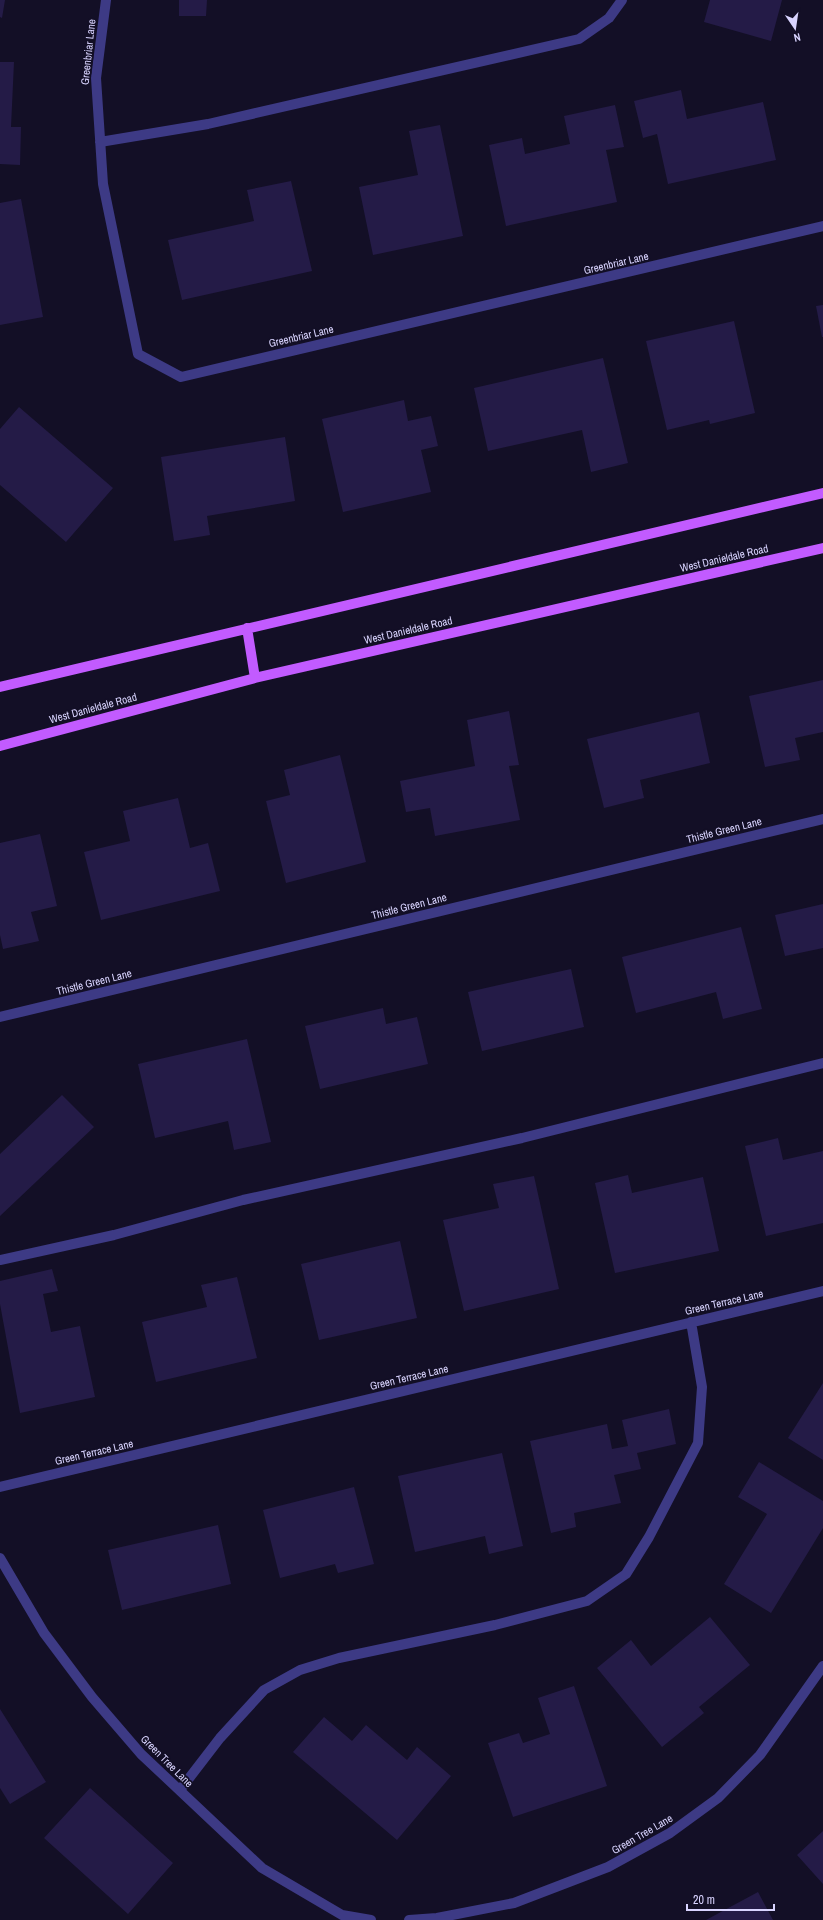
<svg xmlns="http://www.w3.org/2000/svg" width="823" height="1920" font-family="'Archivo Narrow',sans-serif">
<rect width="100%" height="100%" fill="#130f26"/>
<path fill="#241b47" d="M0,0H5L2,18L0,17Z
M179,0H207L206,16H179Z
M710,0H782L771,41L704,22Z
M0,62H14L11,127H21L20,165L0,164Z
M681,90L687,119L763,102L776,160L668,184L657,134L643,138L634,101Z
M615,105L624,147L606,150L617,202L506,226L489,145L522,138L525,154L570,144L564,116Z
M440,125L463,236L373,255L359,187L418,175L409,131Z
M291,181L312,271L182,300L168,240L254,221L247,190Z
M21,199L43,317L0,325V203Z
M823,305V337H822L816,306Z
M734,321L755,413L710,424L709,420L667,430L646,341Z
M603,358L628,463L591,472L582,430L488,451L474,388Z
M404,400L408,421L431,416L438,446L421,450L431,492L343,512L322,419Z
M19,407L113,488L66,542L0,485V429Z
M285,437L295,501L207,516L210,535L174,541L161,457Z
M823,680V732L795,738L800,760L765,767L749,696Z
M509,711L519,765L509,766L520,820L435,836L430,808L406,812L400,781L475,766L467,720Z
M699,712L710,763L640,780L644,798L604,808L587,739Z
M340,755L366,862L286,883L266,801L290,795L284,770Z
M178,798L190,848L208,843L220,891L101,920L84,852L130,841L123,811Z
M40,834L57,906L31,912L39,941L3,949L0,935V843Z
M823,904V948L785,956L775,915Z
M741,927L762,1009L723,1019L716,992L636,1013L622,957Z
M571,969L584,1027L482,1051L468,992Z
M383,1008L386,1024L417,1017L428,1064L320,1089L305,1026Z
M247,1039L271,1142L234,1150L228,1121L155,1138L138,1064Z
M62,1095L94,1127L0,1216V1154Z
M778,1138L783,1160L823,1151V1223L766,1236L745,1146Z
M628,1175L632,1193L703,1177L719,1251L615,1273L595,1183Z
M534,1176L559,1289L464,1311L443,1220L499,1208L493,1184Z
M400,1241L417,1318L319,1340L301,1264Z
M52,1269L58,1291L43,1294L51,1332L80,1326L95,1397L20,1413L0,1304V1281Z
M237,1277L257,1358L156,1382L142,1322L207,1307L201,1285Z
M823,1383V1460L788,1438Z
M669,1409L676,1444L637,1453L641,1469L614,1475L621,1503L574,1513L576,1527L551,1533L530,1441L607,1424L612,1449L628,1446L622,1420Z
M502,1453L523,1546L489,1554L485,1536L415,1552L398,1476Z
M759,1462L823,1501V1528L771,1613L724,1584L767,1514L738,1497Z
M354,1487L374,1564L338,1573L335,1564L280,1578L263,1510Z
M218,1525L231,1584L122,1610L108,1550Z
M710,1617L750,1665L699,1707L704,1713L662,1747L597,1668L631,1640L651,1666Z
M574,1686L607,1786L513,1817L488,1743L519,1733L523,1743L550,1734L538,1698Z
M0,1709L46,1782L10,1804L0,1788Z
M324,1717L352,1741L366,1725L407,1760L417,1747L451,1776L397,1840L293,1752Z
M90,1788L173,1863L128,1914L44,1838Z
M823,1831V1884L797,1855Z
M758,1892L773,1920H706Z"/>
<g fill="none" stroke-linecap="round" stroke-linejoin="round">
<path stroke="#3d3a85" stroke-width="10" d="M106,0L96,78L103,184L138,354L181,377L823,226
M100,142L208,124L579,39L609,18L622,0
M0,1017L823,819
M0,1260L114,1235L243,1200L522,1138L823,1063
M0,1487L823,1291
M0,1558L44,1633L92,1697L141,1754L262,1868L342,1915L371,1920
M180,1790L220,1738L264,1690L300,1670L339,1658L495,1625L587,1601L626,1574L649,1537L698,1443L702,1387L691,1322
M409,1920L437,1918L514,1903L608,1867L670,1833L718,1798L760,1755L823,1666"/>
<path stroke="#c25bff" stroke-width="10" d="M247,628L255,678
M0,687L823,493
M0,746L255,678L823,548"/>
</g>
<g text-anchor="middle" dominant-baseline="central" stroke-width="3.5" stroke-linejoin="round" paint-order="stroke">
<g font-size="11" fill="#d9d4ff" stroke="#130f26">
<text transform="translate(88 52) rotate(-84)">Greenbriar Lane</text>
<text transform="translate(616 263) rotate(-13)">Greenbriar Lane</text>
<text transform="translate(301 336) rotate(-13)">Greenbriar Lane</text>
<text transform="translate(724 558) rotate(-13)">West Danieldale Road</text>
<text transform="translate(408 630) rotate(-13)">West Danieldale Road</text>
<text transform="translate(93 708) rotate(-15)">West Danieldale Road</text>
<text transform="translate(724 830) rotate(-14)">Thistle Green Lane</text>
<text transform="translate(409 906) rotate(-14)">Thistle Green Lane</text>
<text transform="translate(94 982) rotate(-14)">Thistle Green Lane</text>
<text transform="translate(724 1302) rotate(-13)">Green Terrace Lane</text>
<text transform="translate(409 1377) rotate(-13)">Green Terrace Lane</text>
<text transform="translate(94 1452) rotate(-13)">Green Terrace Lane</text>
<text transform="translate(167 1761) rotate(45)">Green Tree Lane</text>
<text transform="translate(642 1834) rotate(-30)">Green Tree Lane</text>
</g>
</g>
<g transform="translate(795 28) rotate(167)" stroke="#130f26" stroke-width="3" paint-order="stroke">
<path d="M0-3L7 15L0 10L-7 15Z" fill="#d9d4ff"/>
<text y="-6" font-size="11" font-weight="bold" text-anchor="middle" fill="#d9d4ff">N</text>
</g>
<path d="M687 1904v6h87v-6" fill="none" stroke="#d9d4ff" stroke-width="2"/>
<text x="693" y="1904" font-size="12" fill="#d9d4ff" stroke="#130f26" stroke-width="3" paint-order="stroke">20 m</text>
</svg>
